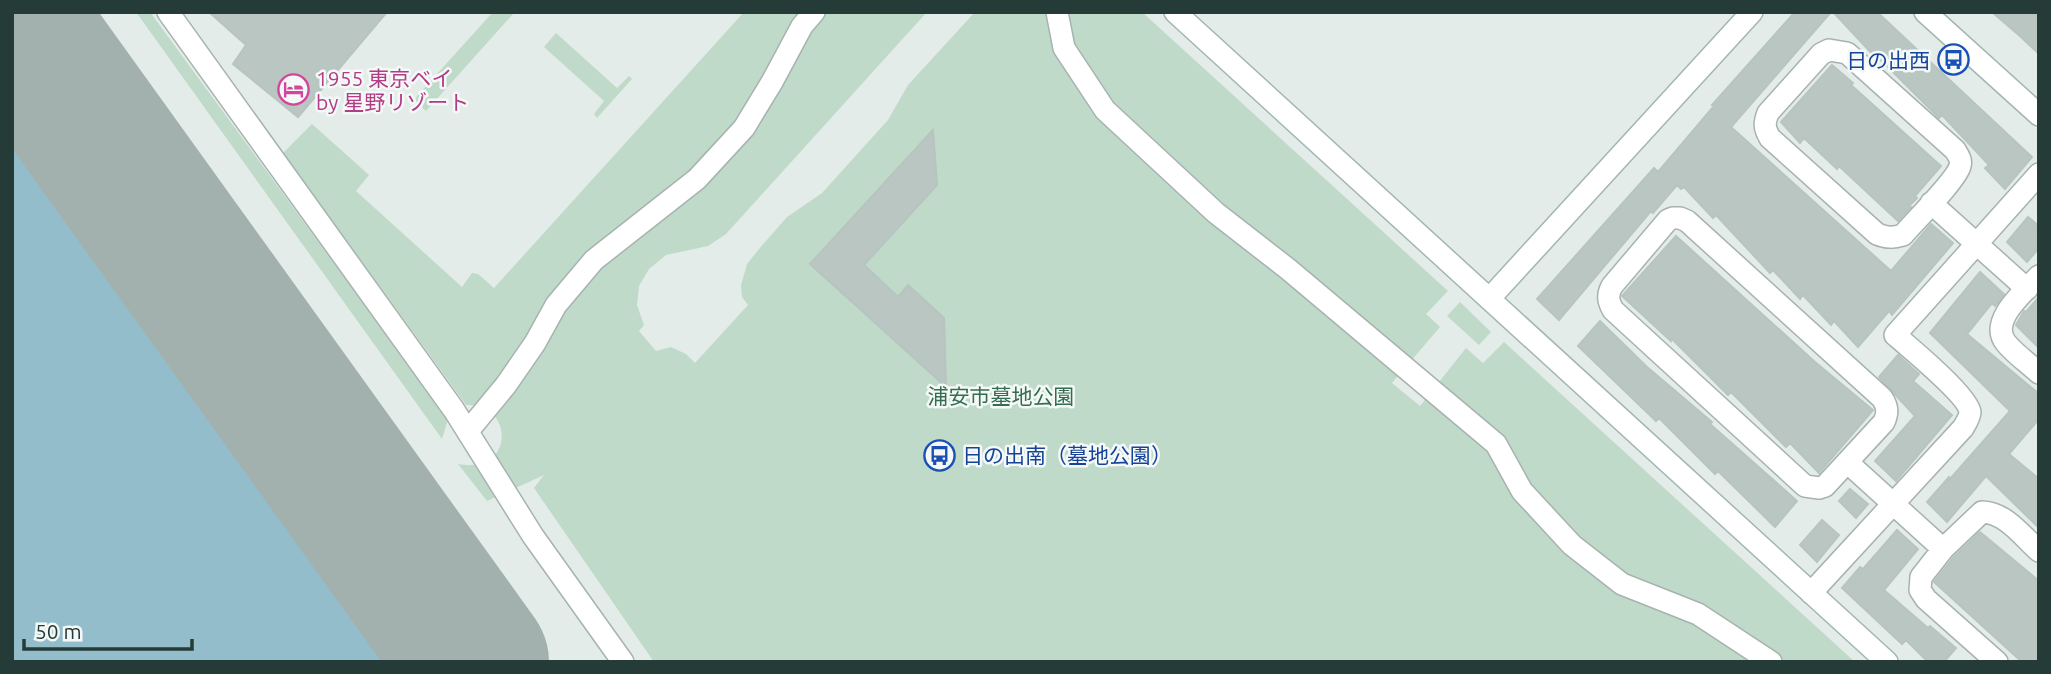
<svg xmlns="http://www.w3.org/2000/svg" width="2051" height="674" font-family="Ubuntu,'Noto Sans JP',sans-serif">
<rect width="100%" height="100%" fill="#e4ece9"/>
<path fill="#bfdac9" d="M136,12H150L448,419L442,439Z
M493,12H510L513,14L426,111L415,101L417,96Z
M744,12H927L726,234L708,246L666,255L649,269L639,286L637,305L644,325L639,331L656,351L671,347L686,354L695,363L748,305L742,297L741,285L747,264L759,249L787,217L822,193L888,120L908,85L975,12H1142L1448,291L1426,314L1440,327L1392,383L1420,406L1466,348L1483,363L1504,342L1855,662H654L534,488L544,475L487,501L458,464C516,475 514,402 466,405L283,153L312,124L369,175L356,191L462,287L472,273L478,274L494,288Z
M556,33L617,88L629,76L632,79L597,118L594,114L604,101L544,47Z
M1460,302L1491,332L1479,345L1447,316Z"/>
<path fill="#93bdca" d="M12,64L442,662H12Z"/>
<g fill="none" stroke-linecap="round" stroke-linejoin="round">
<path stroke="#a2b1ae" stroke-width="150" d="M12,20L474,662"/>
</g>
<path fill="#b9c6c2" stroke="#b7c4c0" stroke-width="2" d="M209,12H387L298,117L233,64L246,45Z
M1795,12H1831L1731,127L1891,271L1931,224L1953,243L1892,315L1889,311L1858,347L1834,321L1831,325L1803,295L1800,299L1773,270L1770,273L1716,215L1713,218L1684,187L1681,189L1677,185L1653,213L1651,211L1559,320L1537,299L1654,168L1658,172L1714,106L1712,105Z
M1833,12H1877L2032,157L2005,189L1985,168L1989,165L1942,115L1939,118L1881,60L1879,61Z
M1992,12H2039V54L2021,37Z
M1832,65L1853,83L1851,85L1941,166L1915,196L1917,198L1909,206L1911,207L1898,221L1839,166L1837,169L1804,138L1800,143L1781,122Z
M933,130L937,185L864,265L898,297L908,285L944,318L946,387L810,264Z
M2028,217L2039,226V248L2027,262L2007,242Z
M1676,236L1815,362L1873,410L1819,473L1790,443L1786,447L1731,392L1728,395L1672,339L1671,341L1622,296Z
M1980,272L2004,294L1995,306L1992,303L1967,334L2039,394V419L2009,454L2039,479V528L1986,476L1947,522L1927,502L1949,477L1950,479L2010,411L1930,333Z
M2039,297V348L2016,325L2024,311L2026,312Z
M1600,321L1647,367L1712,422L1710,424L1797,501L1775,527L1718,471L1715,474L1659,418L1656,421L1578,346Z
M1898,355L1919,374L1913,381L1952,415L1896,481L1875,461L1915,416L1879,377Z
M1850,489L1868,504L1856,518L1839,501Z
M1822,520L1839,535L1817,562L1800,545Z
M1897,530L1918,549L1884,590L1928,628L1930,626L1956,648L1944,662H1928L1906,640L1902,644L1842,588L1860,567L1863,569Z
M1980,532L2039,581V662H2022L1934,582L1953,558Z"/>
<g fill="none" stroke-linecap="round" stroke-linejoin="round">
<defs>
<path id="street" d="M168,12L454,410L533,536L623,662
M1057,12L1064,48L1105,110L1216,213L1288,269L1496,444L1522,491L1572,545L1622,584L1698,614L1771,662
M1829,50L1847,53L1955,150C1958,155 1962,160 1960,166C1957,179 1914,222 1903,235C1893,238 1887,238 1877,234L1770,138C1764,128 1764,123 1768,113L1821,54Z
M1931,203L2027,289
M1673,218H1680L1687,221L1882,398C1888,407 1888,413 1884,422L1825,486L1819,488L1805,486L1613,310C1608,301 1607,295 1612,286L1668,220Z
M2039,276C2025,291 1988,321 2006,343C2015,354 2028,363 2039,373
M468,431L506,385L535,343L556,305L594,260L697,179L744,128L772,82L802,26L814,12
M1847,462L1943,549
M1811,593L1963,428C1966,423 1970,417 1970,412C1968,396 1909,347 1895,335L2039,174
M1997,662L1926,599L1920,590L1921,577L1943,549L1982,512C2005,512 2023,537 2039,551"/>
<path id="secondary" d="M1175,12L1887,662
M1925,12L2039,115
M1489,299L1752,12"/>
</defs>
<use href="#street" stroke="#a7b3b0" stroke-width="24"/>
<use href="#secondary" stroke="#a3b6b1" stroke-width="24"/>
<use href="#street" stroke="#fff" stroke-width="21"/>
<use href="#secondary" stroke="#fff" stroke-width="21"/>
</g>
<defs>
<symbol id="bus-ring" viewBox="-11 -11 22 22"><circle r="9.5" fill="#f4f8f7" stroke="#1a4fb4" stroke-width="1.5"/><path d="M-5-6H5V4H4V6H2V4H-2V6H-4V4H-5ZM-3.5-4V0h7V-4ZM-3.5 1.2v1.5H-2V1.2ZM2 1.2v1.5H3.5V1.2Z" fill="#1a4fb4"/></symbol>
<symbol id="hotel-ring" viewBox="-11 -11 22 22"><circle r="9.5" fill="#f4f8f7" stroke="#d1479c" stroke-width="1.5"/><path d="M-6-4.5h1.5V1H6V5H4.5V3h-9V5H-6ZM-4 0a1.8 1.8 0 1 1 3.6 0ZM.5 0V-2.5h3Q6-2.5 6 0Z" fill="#d1479c"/></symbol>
</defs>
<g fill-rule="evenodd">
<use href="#bus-ring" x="1936" y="42" width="35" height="35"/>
<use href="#hotel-ring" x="276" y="72" width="35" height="35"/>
<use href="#bus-ring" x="922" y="438" width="35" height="35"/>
</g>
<g text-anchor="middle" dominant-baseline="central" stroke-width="5" stroke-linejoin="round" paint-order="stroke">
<g font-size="21" fill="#164399" stroke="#f4f8f7" text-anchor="end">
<text x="1930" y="60">日の出西</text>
<text x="962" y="455" text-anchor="start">日の出南（墓地公園）</text>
</g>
<g font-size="21" fill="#b23c85" stroke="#f4f8f7" text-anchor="start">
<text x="316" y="78">1955 東京ベイ<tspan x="316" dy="24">by 星野リゾート</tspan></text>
</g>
<g font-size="21" fill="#346d4f" stroke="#f4f8f7">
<text x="1001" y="396">浦安市墓地公園</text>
</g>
</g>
<rect width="2051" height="674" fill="none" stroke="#253b37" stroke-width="28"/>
<path d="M24 639v10h168v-10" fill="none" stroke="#253b37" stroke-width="3.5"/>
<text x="35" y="639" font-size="21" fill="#253b37" stroke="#f4f8f7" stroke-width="5" paint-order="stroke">50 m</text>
</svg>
